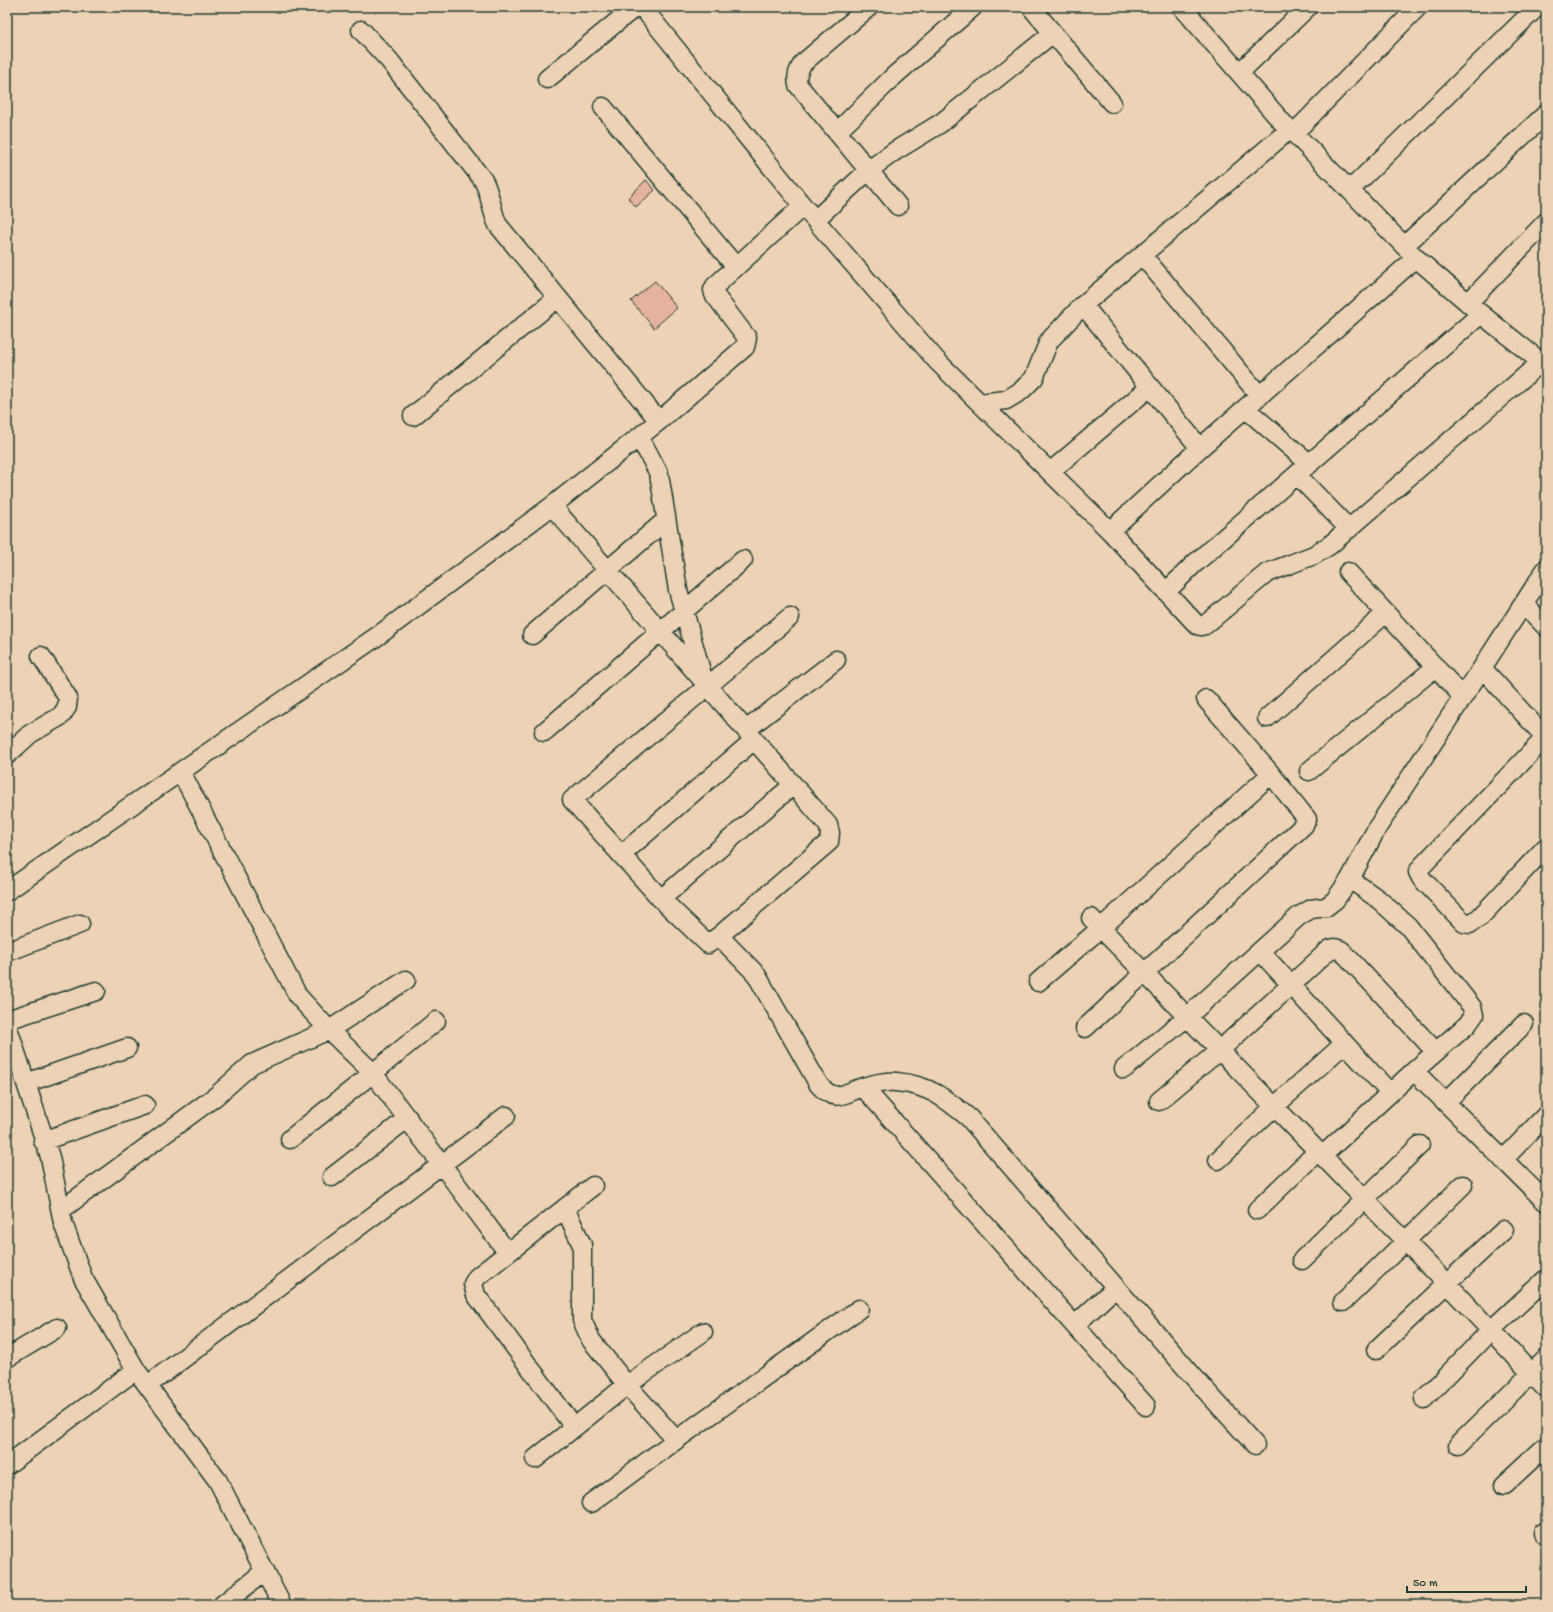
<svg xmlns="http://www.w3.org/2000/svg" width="1553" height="1612" font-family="'Gochi Hand',sans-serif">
<rect width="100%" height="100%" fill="#eed2b5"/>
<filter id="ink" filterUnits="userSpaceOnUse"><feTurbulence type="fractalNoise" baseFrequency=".025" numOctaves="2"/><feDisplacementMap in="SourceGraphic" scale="8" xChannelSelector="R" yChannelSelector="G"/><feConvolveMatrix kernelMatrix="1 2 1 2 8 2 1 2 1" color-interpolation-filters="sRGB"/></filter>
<g filter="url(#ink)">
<path fill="#e6b29f" stroke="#1f3d34" d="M646,180L655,190L636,207L628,198Z
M655,281L677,308L654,328L631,301Z"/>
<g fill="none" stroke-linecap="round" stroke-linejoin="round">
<defs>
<path id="minor" d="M642,7L803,206L715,286L713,290L714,294L747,338L745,347L659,421L552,506L828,825L830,833L829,842L719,936
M869,7L803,63C798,71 796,76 798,85L898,206
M1031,7L1112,103
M1182,7L1289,130L1294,133L1416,258L1481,314L1546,366
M361,30L389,60L483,180C491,194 491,211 498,225L659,421
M1240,72L1308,7
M547,79L635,7
M603,107L736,267
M837,132L894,76L973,7
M1294,133L1418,7
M1350,190L1537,7
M803,206L937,361L1110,531L1200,448L1416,258
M815,220L869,170L895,151L941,123L1053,33
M1404,246L1546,114
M1142,255L1260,396
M1468,303L1546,222
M1083,305L1200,448
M980,403L1006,400L1021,391L1034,378L1049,341L1083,305L1289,130
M1246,409L1310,464
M413,416L556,299
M638,438L647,451L659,474L678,590L703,678
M1050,472L1150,387
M1297,475L1349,529
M1110,531L1197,625L1201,626L1205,625L1267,573L1314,555L1330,545L1546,358
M1546,569L1482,668L1546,738
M1348,572L1463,697
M1166,592L1193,565L1481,314
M1524,604L1546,627
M790,617L572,800L661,899L708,944L719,936L756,974L819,1085C836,1104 844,1093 863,1087C872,1084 887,1081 896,1082C929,1085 945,1098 969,1118L1198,1382L1255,1445
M532,635L666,520
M1267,718L1386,613
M746,730L836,660
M544,732L743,560
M1546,737L1422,866L1418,872L1421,878L1464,923L1470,924L1480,917L1546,847
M7,755L30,734L61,716L67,707L68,698L41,656
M1309,771L1436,667
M181,772L298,996L329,1030L373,1073L508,1253
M621,855L754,740
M1350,879L1378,899L1408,926L1472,1007L1474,1015L1467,1025L1414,1071
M7,891L379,635L552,506
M661,899L793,785
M1091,918L1447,1284L1546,1389
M1260,951L1390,1093
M7,952L80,924
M1038,982L1101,928L1271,774
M7,1020L96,991
M7,1025L50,1157L63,1223L83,1278L136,1370L218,1481L282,1605
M1085,1028L1304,825L1307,819L1271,774L1206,699
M1124,1069L1187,1017L1299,916L1311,909L1326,907L1335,900L1350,879L1377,828L1482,668
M26,1083L127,1048
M863,1087L1146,1406
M1159,1101L1220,1050L1330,949L1335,948L1341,950L1436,1052
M1446,1102L1524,1024
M290,1139L373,1073L436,1021
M43,1141L145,1105
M1322,1156L1414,1071L1546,1202
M1218,1160L1275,1106L1344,1044
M1503,1160L1546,1115
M332,1177L408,1118
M565,1208L582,1245V1320L591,1340L627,1385L676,1440
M61,1210L216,1096L252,1064L329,1030L406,980
M1257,1210L1318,1151
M1302,1260L1420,1145
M1343,1302L1463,1185
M1075,1325L1116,1287
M1376,1350L1504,1230
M7,1358L57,1328
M148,1385L506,1116
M1424,1399L1491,1330L1546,1279
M574,1427L476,1295L473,1284L477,1277L593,1186
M1458,1445L1546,1359
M535,1459L627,1385L703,1332
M7,1465L136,1370
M1504,1485L1546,1446
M591,1503L676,1440L859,1309
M1543,1533L1546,1531
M222,1605L265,1571"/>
</defs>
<use href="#minor" stroke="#1f3d34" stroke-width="21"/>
<use href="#minor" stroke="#eed2b5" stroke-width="18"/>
</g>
</g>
<rect width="1553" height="1612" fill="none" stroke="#eed2b5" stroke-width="24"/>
<rect x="12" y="12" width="1529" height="1588" fill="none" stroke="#1f3d34" stroke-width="1.5" filter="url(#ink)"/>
<path d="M1407 1586v6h119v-6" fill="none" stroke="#1f3d34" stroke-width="2"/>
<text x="1413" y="1586" font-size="12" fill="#1f3d34" stroke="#eed2b5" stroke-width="3" paint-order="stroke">50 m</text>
</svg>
